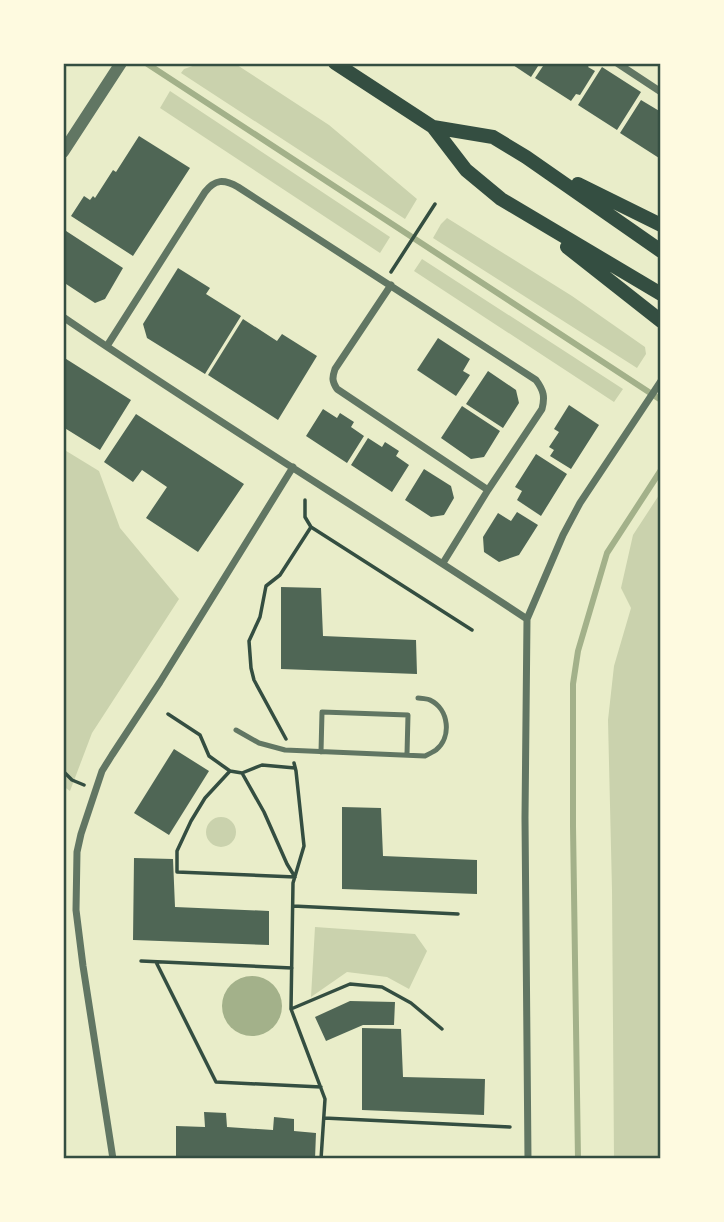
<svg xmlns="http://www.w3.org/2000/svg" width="724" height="1222" font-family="Barlow,sans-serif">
<rect width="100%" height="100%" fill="#e9edc9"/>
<path fill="#cad2ad" d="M201,63H234L329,125L417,199L405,219L181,73L184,69Z
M170,91L390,237L380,253L160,108Z
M447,218L572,296L645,347L646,354L637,368L433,238L441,224Z
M422,259L623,389L614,402L414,271Z
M63,449L99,471L120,528L179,599L92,733L70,791L63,786Z
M661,492V1159H614L612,890L608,720L614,666L631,608L621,588L633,535Z
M206 832a15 15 0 1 1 30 0a15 15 0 1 1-30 0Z
M315,927L415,934L427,951L409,989L387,977L347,972L311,997Z"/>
<path fill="#a3b18a" d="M222 1006a30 30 0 1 1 60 0a30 30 0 1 1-60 0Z"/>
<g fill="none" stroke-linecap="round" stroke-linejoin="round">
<path stroke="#a3b18a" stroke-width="6" d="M146,63L661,400
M578,1159L573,826V684L578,651L607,553L661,470"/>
</g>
<path fill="#4f6655" d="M510,63H540L531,77Z
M545,63H591L588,67L595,71L580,95L576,94L571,101L535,78Z
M602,67L641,92L617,130L578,105Z
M641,100L661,112V154L659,158L620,133Z
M139,136L190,168L133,256L71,216L84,196L90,200L93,196L95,198L113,170L116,172Z
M63,229L123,268L105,299L95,303L63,282Z
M178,268L210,288L206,294L241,316L205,374L147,338L143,324Z
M243,319L277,341L282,334L317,356L278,420L208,375Z
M438,338L470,359L463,371L470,375L456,396L417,370Z
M63,357L131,400L100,450L63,427Z
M488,371L516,390L519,403L503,428L466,404Z
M569,405L599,425L571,469L550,456L554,450L549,447L559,432L554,429Z
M462,406L500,431L484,457L471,459L441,438Z
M323,409L337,418L340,413L354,422L351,427L364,436L347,463L306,436Z
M136,414L244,484L198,552L146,518L167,487L142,470L133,482L104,462Z
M368,438L382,447L385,442L399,451L396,456L409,465L392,492L351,465Z
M536,454L567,474L541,516L517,500L522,491L515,487Z
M424,469L451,486L454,498L444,515L431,517L405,500Z
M517,512L538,525L519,555L499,562L484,552L483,537L498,513L511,521Z
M281,587L321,588L323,636L416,640L417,674L281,669Z
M174,749L209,771L169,835L134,813Z
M342,807L381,808L383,856L477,860V894L342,889Z
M134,858L173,859L175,907L269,911V945L133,940Z
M350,1001L395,1002L394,1025H363L326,1041L315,1017Z
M362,1028L401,1029L403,1077L485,1079L484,1115L362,1110Z
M204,1112L226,1113L227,1127L273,1130L274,1117L294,1119V1131L316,1133L315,1159L176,1158V1126L205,1127Z"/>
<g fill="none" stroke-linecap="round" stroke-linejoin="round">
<path stroke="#344e41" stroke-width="3.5" d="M391,272L435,204
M311,527L472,630
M168,714L200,735L209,756L230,771L242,773L262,765L295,768
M286,739L254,680L251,668L249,641L260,617L266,586L280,575L311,527L305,517V500
M294,763L296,771L304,846L293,883L291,1009L325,1099L321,1159
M63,771L72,780L84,785
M230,771L205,798L191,821L177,851V872L295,877
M242,773L264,812L287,864L295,877
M293,906L458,914
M141,961L292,968
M156,962L216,1082L321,1087
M291,1009L350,984L382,987L411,1003L442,1029
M324,1118L510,1127"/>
<path stroke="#617663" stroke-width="5" d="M236,730L259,743L285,750L425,756C429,754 433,752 436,750C452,737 449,709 430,700C428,699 420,698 418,698
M321,752L322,712L408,715L407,754"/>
<path stroke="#617663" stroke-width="7" d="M617,63L661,92
M391,285L335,369C332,378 332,381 337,389L488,490
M63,317C215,421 373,517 527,619
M107,346L205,192C215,179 224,179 238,187L536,380C544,391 545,397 542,409L488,490L443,563
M113,1159L83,966L76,910L77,852L81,834L102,771L112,755L160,682L293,467
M528,1159L525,818L527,619L563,535L580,503L661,381"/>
<path stroke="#617663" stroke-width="12" d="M63,152L121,63"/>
<path stroke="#344e41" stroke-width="14" d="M335,63L433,127L466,170L501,199L661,294
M433,127L493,137L526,157L661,251
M578,184L661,225
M567,247L661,321"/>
</g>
<rect width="724" height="1222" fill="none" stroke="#fefae0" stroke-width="130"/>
<rect x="65" y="65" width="594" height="1092" fill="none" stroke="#344e41" stroke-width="2.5"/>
</svg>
